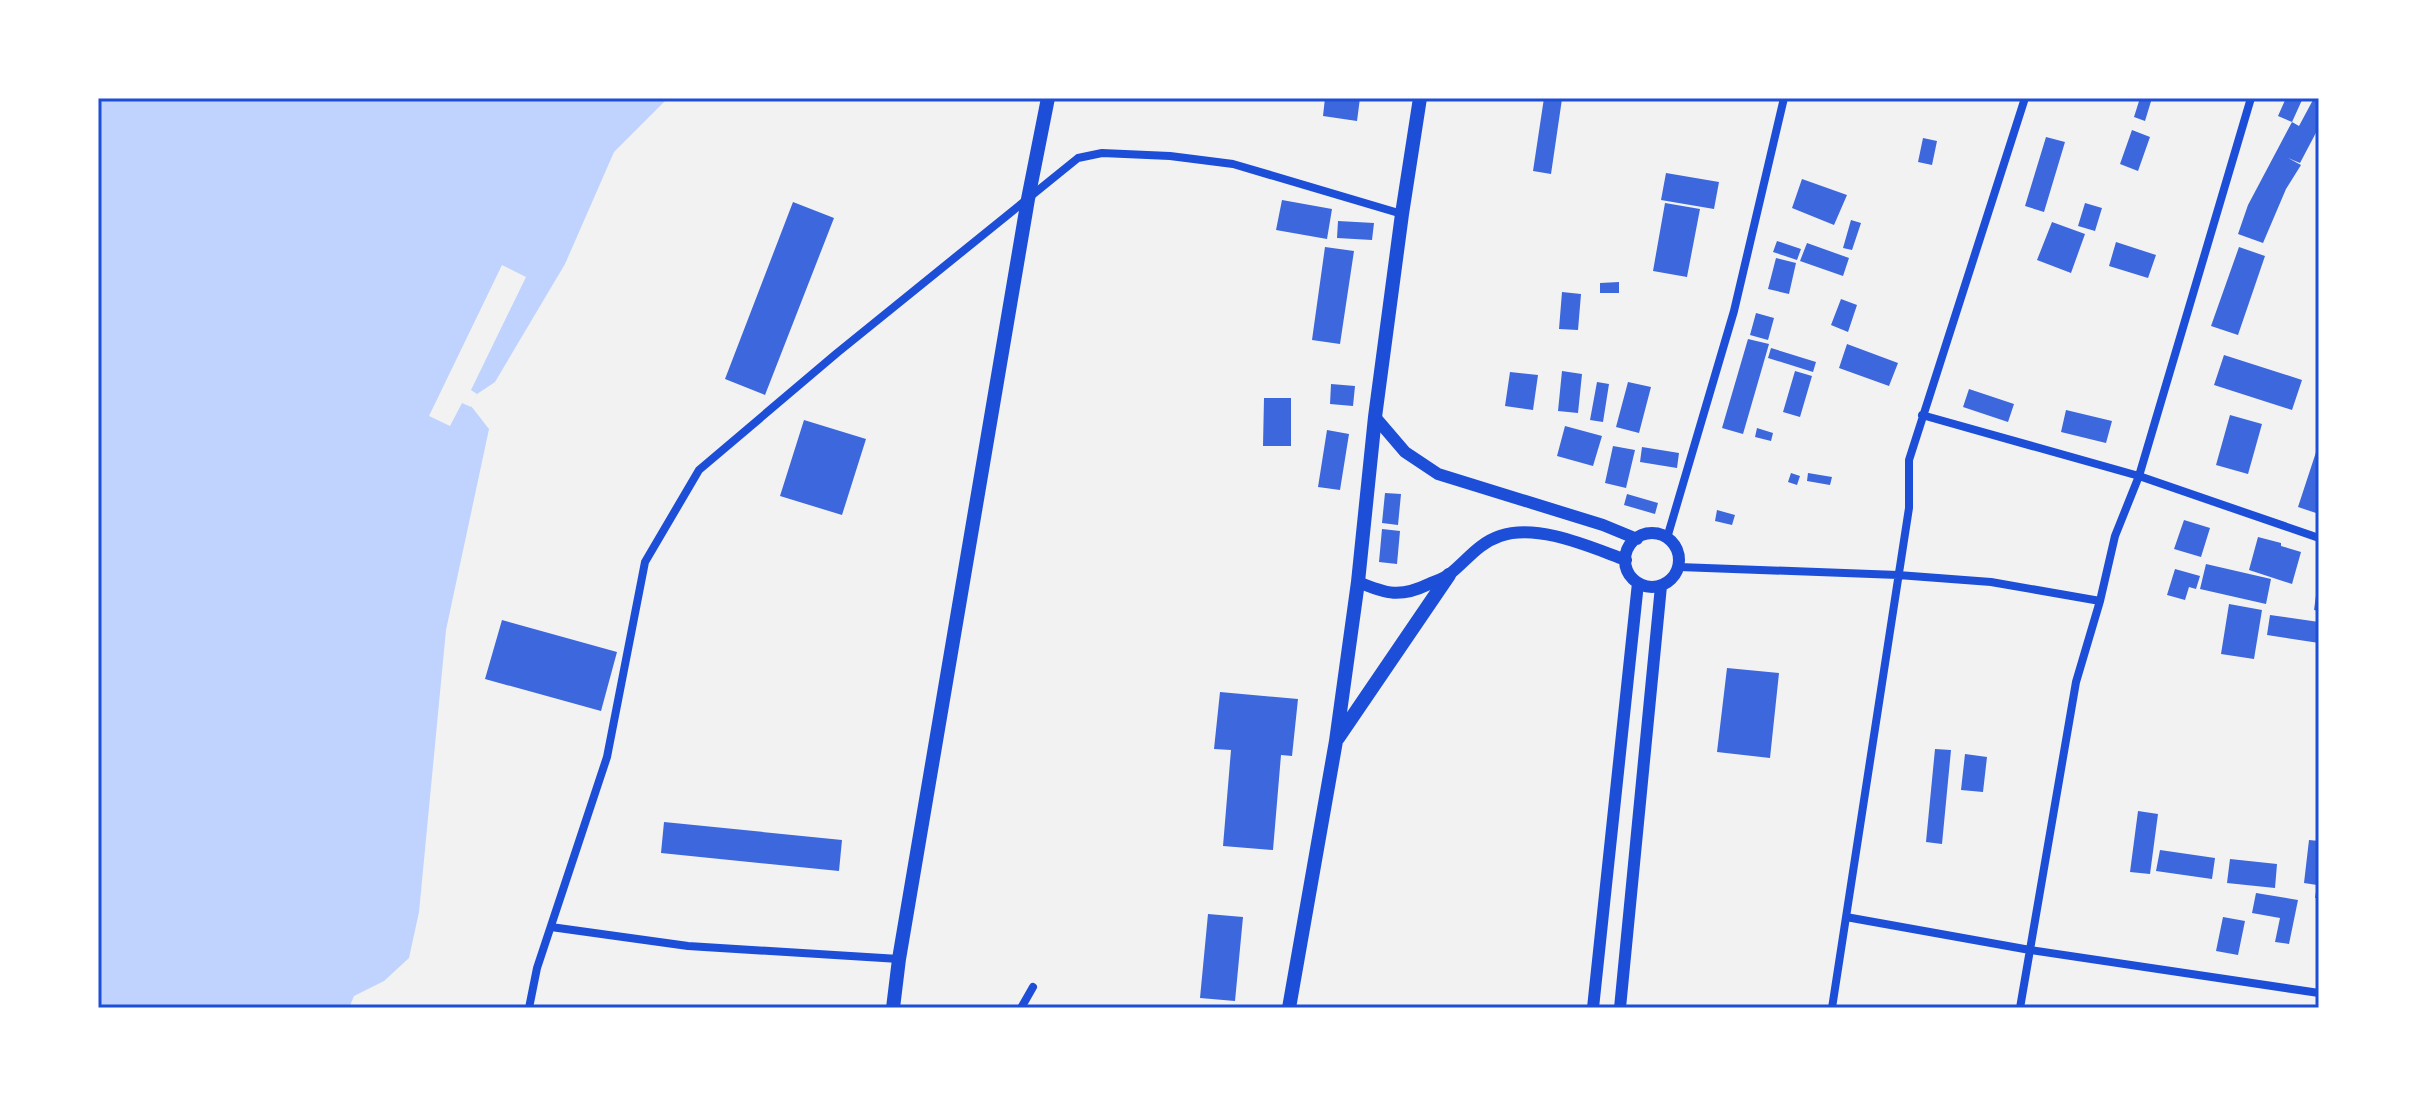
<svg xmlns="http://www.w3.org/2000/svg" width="2417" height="1106" font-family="'PT Serif',serif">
<rect width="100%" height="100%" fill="#f2f2f2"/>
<path fill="#bfd3fe" d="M98,98H668L614,152L565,264L495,382L477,394L471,406L489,429L446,630L419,912L409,958L384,981L354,996L349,1008H98Z"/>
<path fill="#f2f2f2" d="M502,265L526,277L471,390L477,394L471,407L462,403L450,426L429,416Z"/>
<path fill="#3d67dc" d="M1325,98H1360L1357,121L1323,116Z
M1544,98L1562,99L1551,174L1533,171Z
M2140,98H2152L2145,121L2134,117Z
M2286,98L2302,100L2292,122L2278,116Z
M2314,98H2319V127L2300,163L2288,158L2301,165L2286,189L2263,243L2238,234L2248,205L2292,122L2299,126Z
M2132,130L2150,137L2138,171L2120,164Z
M2046,137L2065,142L2044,212L2025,206Z
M1923,138L1937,141L1932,165L1918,162Z
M1666,173L1719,182L1714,209L1661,200Z
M1802,179L1847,195L1834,225L1792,208Z
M1282,200L1332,209L1327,239L1276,230Z
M793,202L834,218L765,395L725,379Z
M1665,203L1700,209L1687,277L1653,271Z
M2085,203L2102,208L2095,231L2078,226Z
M1851,220L1861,223L1852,250L1843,248Z
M1338,221L1374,223L1372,240L1337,238Z
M2052,222L2085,234L2071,273L2037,260Z
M1777,241L1801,249L1797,260L1773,252Z
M2116,242L2156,255L2148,278L2109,266Z
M1807,243L1849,258L1843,276L1800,261Z
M1325,247L1354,251L1340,344L1312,340Z
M2239,247L2265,256L2238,335L2211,326Z
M1776,258L1796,263L1789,294L1768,289Z
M1619,282V293H1600V283Z
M1562,292L1581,294L1578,330L1559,329Z
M1841,299L1857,305L1848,332L1831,325Z
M1756,313L1774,318L1768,340L1750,335Z
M1748,339L1769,344L1743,434L1722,428Z
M1847,344L1898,363L1889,386L1839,368Z
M1771,348L1816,362L1813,372L1768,358Z
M2224,355L2302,380L2292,410L2214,385Z
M1562,371L1582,374L1578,413L1558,411Z
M1795,371L1812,376L1800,417L1783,412Z
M1510,372L1538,375L1533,410L1505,406Z
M1597,382L1609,384L1603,422L1590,420Z
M1628,382L1651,387L1639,433L1616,427Z
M1331,384L1355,386L1353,406L1330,404Z
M1969,389L2014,404L2008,422L1963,407Z
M1264,398H1291V446H1263Z
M2066,410L2112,421L2106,443L2061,432Z
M2230,415L2262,424L2248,474L2216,465Z
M804,420L866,439L842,515L780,496Z
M1565,426L1602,436L1593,466L1557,456Z
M1757,428L1773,433L1771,441L1755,437Z
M1327,430L1349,434L1340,490L1318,487Z
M1613,446L1635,450L1626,488L1605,483Z
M2318,446H2319V514L2298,507Z
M1642,447L1679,453L1677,468L1640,462Z
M1791,473L1800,476L1797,485L1788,482Z
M1808,473L1832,477L1830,485L1807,481Z
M1385,493L1401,494L1398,525L1382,523Z
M1627,494L1658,503L1655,514L1624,505Z
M1717,510L1735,515L1732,525L1715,521Z
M2184,520L2210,528L2201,557L2174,549Z
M1382,529L1400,531L1397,564L1379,562Z
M2258,537L2281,543V546L2301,552L2292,584L2249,570Z
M2206,564L2271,579L2266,604L2200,589Z
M2175,569L2200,576L2196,589L2189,587L2185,600L2167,595Z
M2317,588H2319V611L2314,610Z
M2229,604L2262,610L2254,659L2221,654Z
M2270,615L2319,622V643L2267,635Z
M502,620L617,652L601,711L485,679Z
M1727,668L1779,673L1770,758L1717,752Z
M1220,692L1298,699L1292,756L1281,755L1273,850L1223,846L1231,750L1214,749Z
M1935,749L1951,750L1942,844L1926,842Z
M1965,754L1987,757L1983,792L1961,790Z
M2138,811L2158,814L2150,874L2130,872Z
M664,822L842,840L839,871L661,853Z
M2309,840L2319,841V898H2315L2317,885L2304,883Z
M2160,850L2215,858L2212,879L2156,871Z
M2230,859L2277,864L2275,888L2227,883Z
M2256,893L2298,900L2289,944L2275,942L2280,918L2252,913Z
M1208,914L1243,917L1235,1001L1200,998Z
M2223,917L2245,921L2238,955L2216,951Z"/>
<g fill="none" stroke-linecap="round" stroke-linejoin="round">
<path stroke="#1d4ed8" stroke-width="8" d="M1922,415L2139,476L2319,538
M1667,538L1734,311L1784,98
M1679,567L1898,575L1991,582L2100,601
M1846,917L2030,950L2319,993
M551,927L688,946L899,959
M529,1008L537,968L607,757L645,562L699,470L837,353L1078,158L1102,153L1170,156L1233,164L1402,214
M1021,1008L1033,987
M1832,1008L1909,508V460L2025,98
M2020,1008L2076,682L2100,601L2115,536L2139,476L2251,98"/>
<path stroke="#1d4ed8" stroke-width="12" d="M1375,417L1405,452L1438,474L1603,525L1637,539
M1625 560a27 27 0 1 1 54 0a27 27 0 1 1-54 0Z
M1358,582C1387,594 1400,598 1429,584C1436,581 1445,578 1451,573C1467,560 1479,543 1500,536C1538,523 1590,547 1626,560
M1593,1008L1638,583
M1620,1008L1661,586"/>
<path stroke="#1d4ed8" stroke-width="14" d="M893,1008L899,959L1028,199L1048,98"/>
<path stroke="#1d4ed8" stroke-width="14" d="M1338,738L1449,575
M1289,1008L1336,741L1358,582L1375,417L1402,214L1420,98"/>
</g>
<rect width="2417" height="1106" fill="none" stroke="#ffffff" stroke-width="200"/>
<rect x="100" y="100" width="2217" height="906" fill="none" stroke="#1d4ed8" stroke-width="3"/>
</svg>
